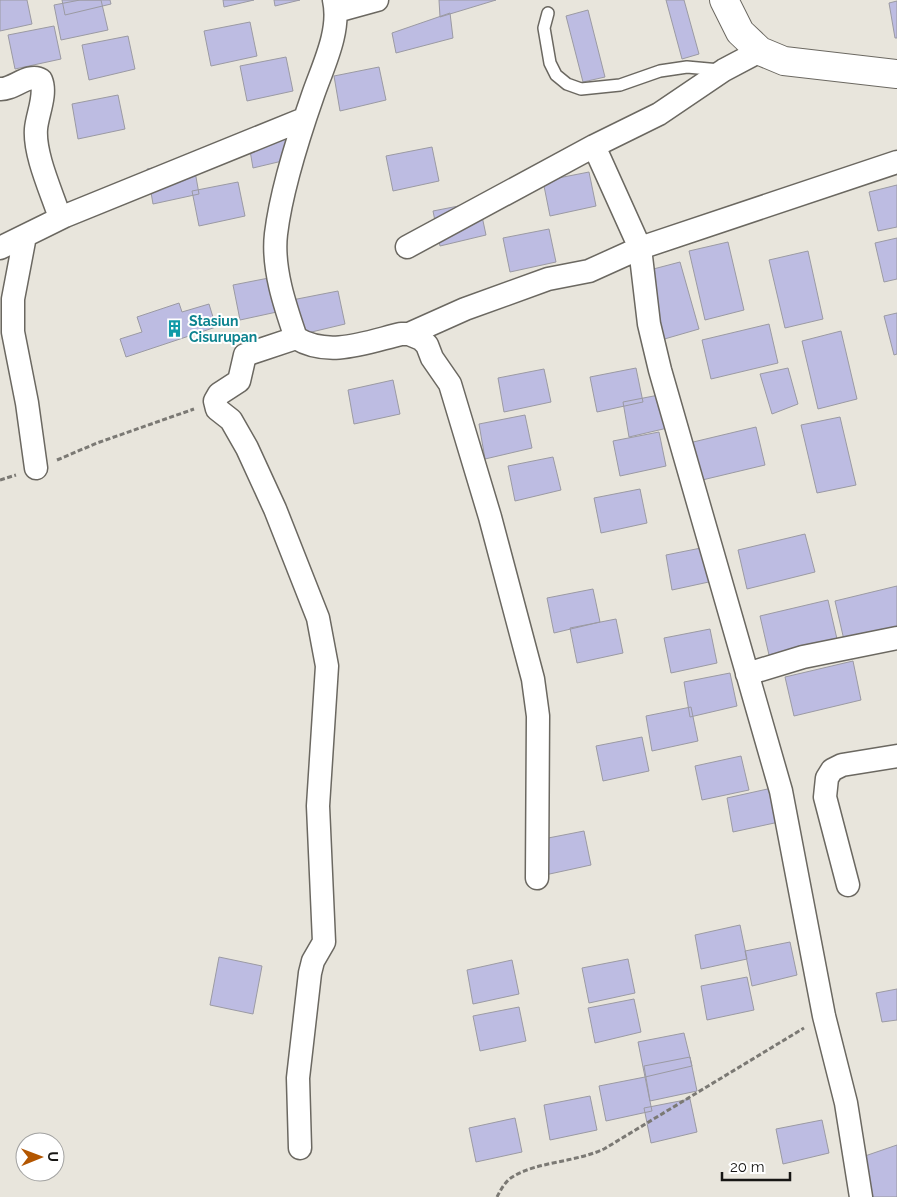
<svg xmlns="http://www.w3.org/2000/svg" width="897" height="1197" font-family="Raleway,sans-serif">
<rect width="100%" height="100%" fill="#e8e5dc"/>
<path fill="#bdbce2" stroke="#9b9aa3" d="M0,0H27L32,24L0,31Z
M62,0H110L111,4L65,15Z
M80,0H101L108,30L61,40L54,5Z
M223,0H254L224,7Z
M274,0H300L275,6Z
M439,0H496L440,17Z
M666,0H684L699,54L682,59Z
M897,1V38H895L889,3Z
M588,10L605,77L583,82L566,16Z
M450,13L453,38L396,53L392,33Z
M250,22L257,56L211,66L204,31Z
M54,26L61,59L15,69L8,35Z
M128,36L135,69L89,80L82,45Z
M286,57L293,91L247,101L240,66Z
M379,67L386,100L340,111L334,76Z
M118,95L125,129L78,139L72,104Z
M293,124L299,157L253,168L247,133Z
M432,147L439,181L393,191L386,156Z
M193,160L199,194L153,204L147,169Z
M589,172L596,206L550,216L543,181Z
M238,182L245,216L199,226L192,191Z
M897,185V227L878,231L869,192Z
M479,202L486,235L440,246L433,211Z
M549,229L556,262L510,272L503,238Z
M897,238V279L884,282L875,243Z
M728,242L744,310L705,320L689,251Z
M808,251L823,319L785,328L769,260Z
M680,262L699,329L661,340L642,272Z
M279,276L286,310L240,320L233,285Z
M338,291L345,324L299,335L292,300Z
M179,303L182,312L209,304L216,327L126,357L120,339L142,332L137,317Z
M897,313V354L894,355L884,316Z
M769,324L778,363L711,379L702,340Z
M841,331L857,399L818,409L802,341Z
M636,368L643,402L597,412L590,377Z
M788,368L798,404L772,414L760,374Z
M544,369L551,402L504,412L498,378Z
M393,380L400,414L354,424L348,390Z
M669,393L676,426L629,437L623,402Z
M525,415L532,448L485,459L479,424Z
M840,417L856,485L817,493L801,425Z
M756,427L765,465L698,481L689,443Z
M659,432L666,466L620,476L613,441Z
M553,457L561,490L515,501L508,466Z
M640,489L647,523L601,533L594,498Z
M805,534L815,572L747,589L738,550Z
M711,546L718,580L672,590L666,555Z
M897,586V627L844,640L835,601Z
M593,589L600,622L554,633L547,598Z
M828,600L837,639L769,655L760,616Z
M616,619L623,653L577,663L570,628Z
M710,629L717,663L671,673L664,638Z
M853,661L861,700L794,716L785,677Z
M730,673L737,706L690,717L684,682Z
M691,707L698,741L652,751L646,716Z
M642,737L649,771L603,781L596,746Z
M741,756L749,790L702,800L695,766Z
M772,788L779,822L733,832L727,798Z
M584,831L591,865L545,875L538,840Z
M740,925L747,959L701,969L695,935Z
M790,942L797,975L752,986L745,951Z
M219,957L262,966L253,1014L210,1005Z
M628,959L635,993L589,1003L582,968Z
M512,960L519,994L473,1004L467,970Z
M747,977L754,1010L707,1020L701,986Z
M897,989V1020L882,1022L876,993Z
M634,999L641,1032L595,1043L588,1008Z
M519,1007L526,1041L480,1051L473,1016Z
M684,1033L692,1066L645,1077L638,1042Z
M690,1057L697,1091L650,1101L644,1066Z
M645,1077L652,1111L606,1121L599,1086Z
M590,1096L597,1130L550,1140L544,1105Z
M690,1099L697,1132L651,1143L644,1108Z
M515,1118L522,1152L476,1162L469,1128Z
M822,1120L829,1153L783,1164L776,1129Z
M897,1145V1197H873L862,1157Z"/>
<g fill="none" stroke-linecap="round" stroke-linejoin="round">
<defs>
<path id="lane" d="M548,13L544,28L550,63L556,75L567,84L581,89L620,85L660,71L687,67L720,70"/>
<path id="street" d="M334,0C341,31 323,66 313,95C299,135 281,192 276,234C272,268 285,306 296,338C329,358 367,342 401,334H409L421,339L427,345L432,358L450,384L490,517L533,679L538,716L537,878
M337,11L377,0
M0,89C13,90 29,72 41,80C47,94 37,115 36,129C34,155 52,193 60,218
M594,146L640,248L649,324L660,370L781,791L824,1016L846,1103L861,1197
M25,236L13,299V332L27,403L36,468
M407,247L594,146L659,114L724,70L760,51
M0,248L65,216L304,119
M409,334L465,309L548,279L589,271L640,248L897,162
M296,338L245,355L239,381L219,394L215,401L217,409L231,420L247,448L275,509L318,618L327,666L318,806L324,942L313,961L310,973L298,1078L300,1148
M747,674L803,657L897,638
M848,885L825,797L827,778L832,770L842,765L897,756"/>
<path id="primary" d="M724,0L740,32L760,51L784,61L897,74"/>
</defs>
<use href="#lane" stroke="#6b6861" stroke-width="14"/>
<use href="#street" stroke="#6b6861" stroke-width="25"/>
<use href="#primary" stroke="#6b6861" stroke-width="30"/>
<path stroke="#7b7974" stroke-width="3" stroke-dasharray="5 2.5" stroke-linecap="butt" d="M57,460L97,443L194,409
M0,480L16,475
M497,1197C501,1189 506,1180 514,1176C537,1162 576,1162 604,1149L804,1028"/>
<use href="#lane" stroke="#fff" stroke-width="11"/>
<use href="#street" stroke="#fff" stroke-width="22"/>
<use href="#primary" stroke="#fff" stroke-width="28"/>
</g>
<defs>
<symbol id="building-bare" viewBox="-9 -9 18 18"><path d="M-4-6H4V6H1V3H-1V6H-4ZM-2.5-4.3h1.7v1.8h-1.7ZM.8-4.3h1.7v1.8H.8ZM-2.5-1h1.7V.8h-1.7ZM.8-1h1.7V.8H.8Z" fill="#0f9aa8" stroke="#fff" stroke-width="2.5" paint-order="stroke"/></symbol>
</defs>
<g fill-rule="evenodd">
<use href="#building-bare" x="162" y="316" width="25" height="25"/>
</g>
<g text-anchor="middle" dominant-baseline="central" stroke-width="4" stroke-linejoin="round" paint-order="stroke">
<g font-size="14" font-weight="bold" fill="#0d838f" stroke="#fff" text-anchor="start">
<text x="189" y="321">Stasiun<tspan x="189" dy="16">Cisurupan</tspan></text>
</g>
</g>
<g transform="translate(40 1157) rotate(89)"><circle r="24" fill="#ffffff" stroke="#a2a2a1"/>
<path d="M0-4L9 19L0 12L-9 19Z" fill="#b35600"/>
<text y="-8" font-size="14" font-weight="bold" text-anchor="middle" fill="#171614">U</text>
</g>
<path d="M722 1172v8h68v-8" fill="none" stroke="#171614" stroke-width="2.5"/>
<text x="730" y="1172" font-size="15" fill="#171614" stroke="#ffffff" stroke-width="4" paint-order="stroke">20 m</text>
</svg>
